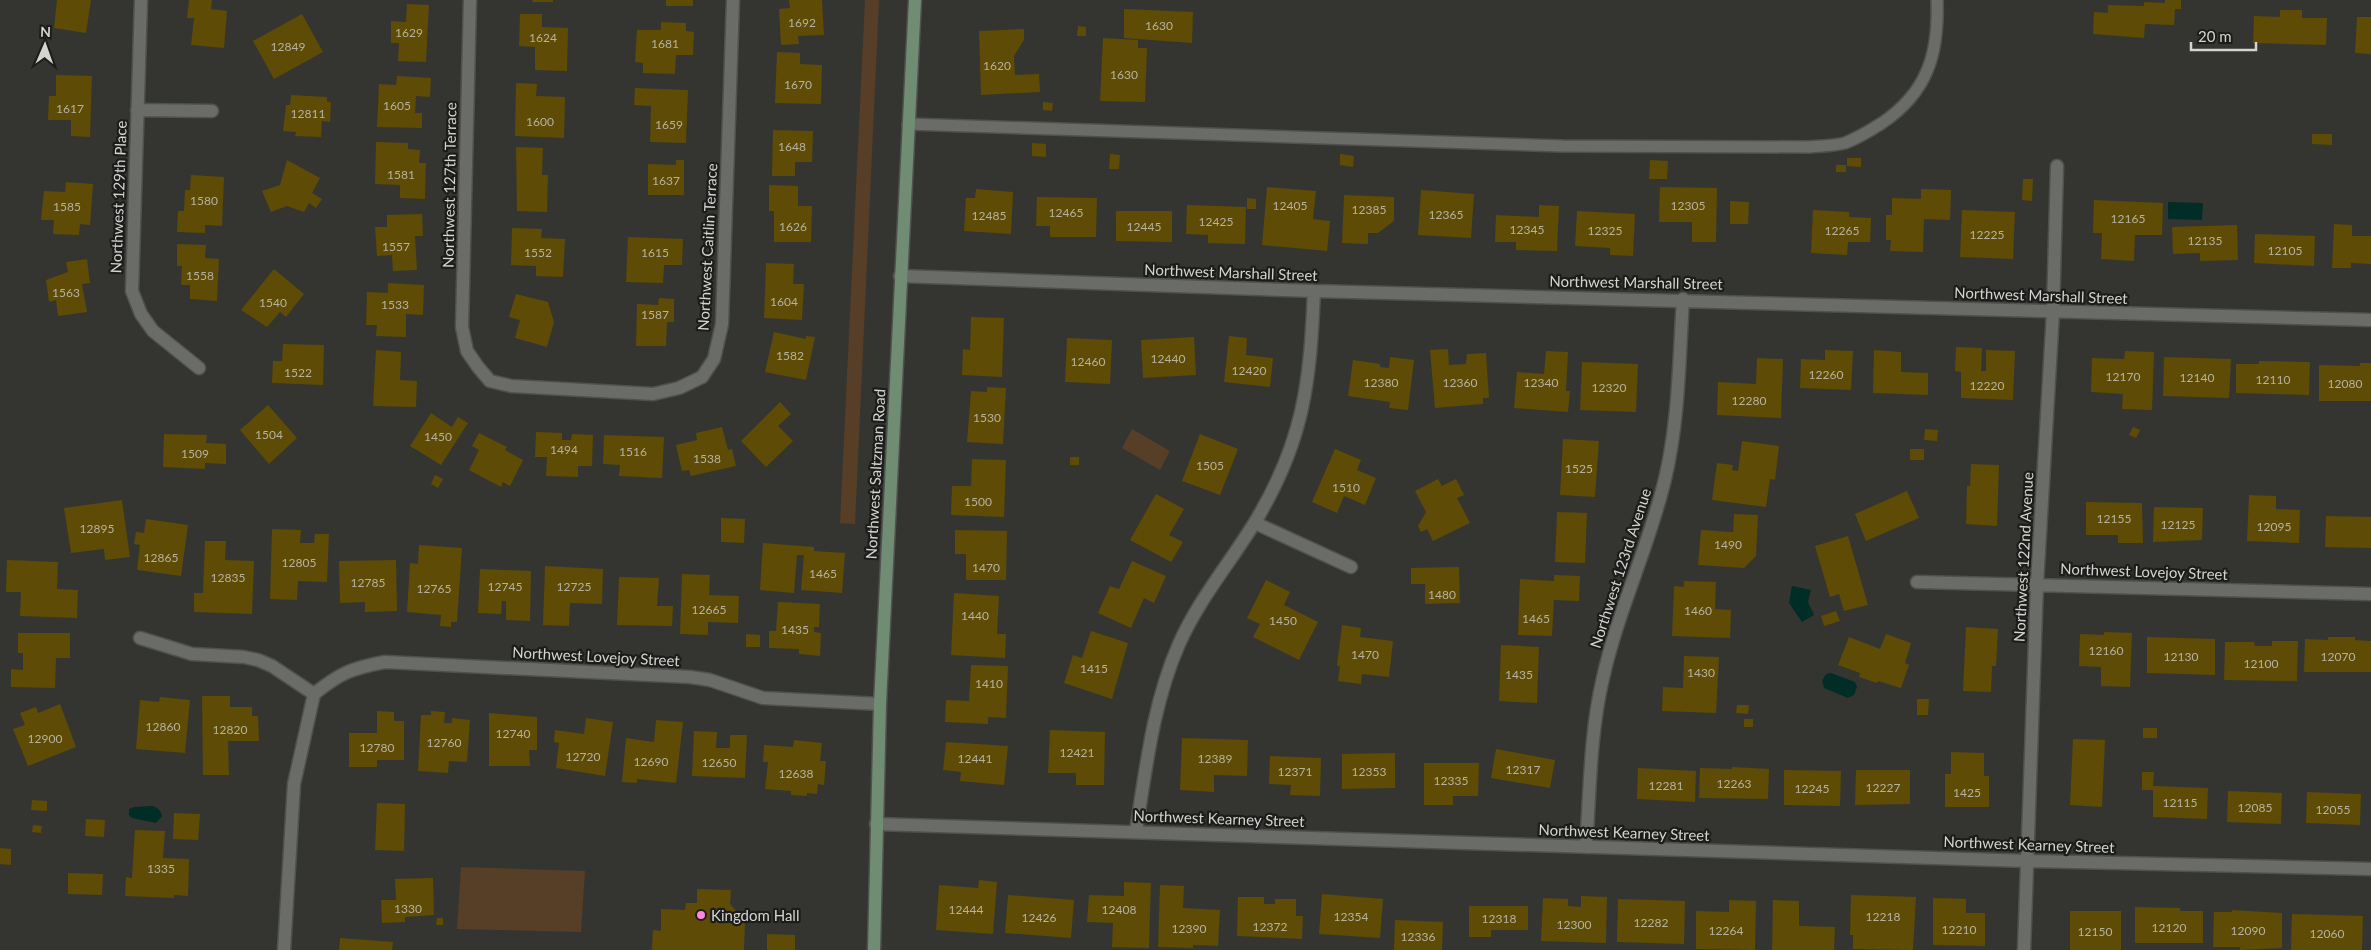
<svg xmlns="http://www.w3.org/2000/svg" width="2371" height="950" font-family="Lato,sans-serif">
<rect width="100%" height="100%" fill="#343531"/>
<path fill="#573e27" d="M865,0H879L855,524L840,523Z
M1132,429L1170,451L1160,470L1122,448Z
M461,867L585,871L581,932L457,929Z"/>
<path fill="#002d25" d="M2168,202L2203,203L2202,220L2168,219Z
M1792,586L1811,590L1808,602L1814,615L1802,622L1789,603Z
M1831,673L1855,682L1857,687L1854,695L1848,698L1824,688L1822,681L1826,674Z
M152,806C158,808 161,810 162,816L156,823L132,818L129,815V809L134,807Z"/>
<path fill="#5e4b05" d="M57,0H91L86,33L54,28Z
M189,0H212L211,9L227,11L224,48L191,45L194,18H187Z
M533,0H553V2H532Z
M666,0H693V6H666Z
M789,0H822L824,35L798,36L799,44L781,45L779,9L790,8Z
M2165,0H2181V9H2175L2174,25L2145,24L2144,38L2093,34L2094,12L2108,13V5L2144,6V2L2165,3Z
M407,4L429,5L426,62L398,61L399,43H391V21L406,22Z
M1124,9L1193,12L1192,43L1124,38Z
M2280,10H2302V18H2327L2326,45L2253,43L2254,16L2280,17Z
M302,14L323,52L274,79L253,41Z
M520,14H542V27L568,28L567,71L535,70V47L519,46Z
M2357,17H2371V54L2355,53Z
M661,22L686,23V31L694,32L693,55H676L675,74L643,73V63L635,62L637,30H661Z
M1078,26L1086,27V36H1077Z
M1024,29V40L1014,56L1015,75L1039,74L1040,92L981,95L979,31Z
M1103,38L1138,40V48H1147L1145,102L1100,101Z
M777,52L800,53V64L822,65L821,104L775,103Z
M56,75L92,76L90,137L71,136V120H48L49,96H56Z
M397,76L431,78L430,97L416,96L415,113H422V128L377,127L379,84L396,85Z
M516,83L537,84L536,96L565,97L564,138L515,136Z
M635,88L688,90L686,143L650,142L651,106L634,105Z
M291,95L327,97V102H331L330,122L322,121L321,137L295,136L296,132L283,131L286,105H290Z
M1043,102L1053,103L1052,111L1043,110Z
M773,130L813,131L812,162H795V176H772Z
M2312,134H2332V145L2312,144Z
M376,142L408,143V149L420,150L419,163H426L425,199L400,198V185L375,184Z
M1032,143L1046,144V157L1032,156Z
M516,147L543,148L542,175H548L547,212L517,211Z
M1110,154L1120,155L1119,169H1109Z
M1340,154L1354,156L1353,167L1340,165Z
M1847,158H1861V167L1847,166Z
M287,160L320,178L312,193L322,199L316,208L309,203L304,212L287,206L271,212L262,191L280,185Z
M676,160H684V195H648V164L676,165Z
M1650,160L1668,161L1667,179H1649Z
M1836,165H1846V172H1836Z
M191,175L224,177L222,226L205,225V233L177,232L178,211H184L185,190H190Z
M2023,179H2033L2032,201L2022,200Z
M66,182L93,184L90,225L80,224L79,235L53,234L54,220H41L44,191L65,192Z
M769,185L798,186V206H812L811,242H774V211H769Z
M1267,187L1316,191L1313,219L1330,221L1327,251L1262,245Z
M1660,187L1717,188L1716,242H1692V222H1659Z
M976,189L1013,192L1011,234L964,231L966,198H975Z
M1921,189L1951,190L1950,220L1924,219L1923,252L1890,251L1891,240H1886V215H1892V198L1921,199Z
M1421,190L1474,194L1471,238L1418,235Z
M1344,195L1394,197V221L1378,233H1368V244L1342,243Z
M1037,197L1097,198L1096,237H1050V226H1036Z
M1247,198L1256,199V209H1247Z
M2094,200L2163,203L2162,235H2135L2134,261L2101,259L2102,233H2093Z
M1730,201L1749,202L1748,224H1730Z
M1187,205L1246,207L1245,244L1208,243V235L1186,234Z
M1539,205L1559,206L1557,251L1516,250V242H1495L1496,215L1539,217Z
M1813,210L1849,212V217L1871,218L1870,242H1848L1847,255L1811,253Z
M1962,210L2015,212L2013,259L1960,257Z
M1116,211H1172V242L1116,241Z
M1577,211L1635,214L1633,256L1610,255V248L1575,246Z
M422,214L423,236H415L417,270L393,271L392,255L377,256L375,227H387V215Z
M2334,224L2352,225V236H2371V264L2351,263V268H2332Z
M2237,225L2238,260L2200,261V253L2173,254L2172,227Z
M512,228L542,229L541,238L565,239L563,277L536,276V266L511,265Z
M2255,234L2315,236L2314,266L2254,263Z
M628,237L683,239L682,265H664L663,283L626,282Z
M177,244L206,245L205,258L219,259L217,301L190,299V285H181L182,266H177Z
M87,259L90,283L82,284L87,312L58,316L56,300L49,302L46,280L68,272L66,262Z
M766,263L794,264L793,284H804L802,320L764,318Z
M274,269L304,294L286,317L280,312L267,327L241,310Z
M388,283L424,285L423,315L406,314V337L376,336L377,325H366L367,292L388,293Z
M516,294L548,302L554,322L547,347L515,338L520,320L509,317Z
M659,298L674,299V322H667L666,346H636L637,304L658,305Z
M971,317L1004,318L1002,377L962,375L963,349L970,350Z
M774,332L806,339V336L815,337L806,380L765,372Z
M1229,336L1247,338L1246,355L1273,358L1270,387L1224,382Z
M1194,337L1196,375L1143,378L1141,340Z
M1067,338L1112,340L1110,384L1065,382Z
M283,344L324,345L323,385L272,383L273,361H282Z
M1956,347L1982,348L1981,371H1986V350L2015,351L2013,400L1961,398V372L1955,371Z
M1448,349L1449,365L1466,364L1467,354L1486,353L1489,398H1483V404L1435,408L1430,350Z
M376,350L401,352L400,380L417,381L416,407L373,406Z
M1825,350L1853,351L1851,390L1800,388L1801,359L1825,360Z
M1874,350L1901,352V372L1928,373V395L1873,393Z
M1546,351L1568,352L1566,391H1570L1568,412L1514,408L1517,372L1544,374Z
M2125,351L2154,352L2152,410L2122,409L2123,394L2091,392L2092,358L2124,359Z
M1390,357L1414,360L1408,410L1389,408L1390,402L1348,396L1353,360L1380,364V367L1389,368Z
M2164,357L2231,359L2229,398L2163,396Z
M1757,358L1783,359L1781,418L1717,415L1718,382L1756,384Z
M2259,361L2310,362L2309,395L2236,393V364H2259Z
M1582,362L1638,364L1636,412L1580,410Z
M2360,363H2371V401H2319V365L2360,366Z
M987,387L1006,388L1003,444L967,442L971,391L987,392Z
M780,402L791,414L778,426L793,441L766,467L741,441Z
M268,405L297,438L269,464L240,430Z
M431,413L452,427L458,417L468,423L441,465L410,446Z
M722,427L728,450L732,449L736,466L691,476L689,470L682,471L676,445L697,440L696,433Z
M2133,427L2140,430L2136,438L2129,435Z
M1925,429L1938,430L1937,441L1924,440Z
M536,432L562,433V440H571L572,434L593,435L592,466H578V477L546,476L547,457H535Z
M479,433L507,447L505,450L523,460L510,486L503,482L501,487L469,470L479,450L472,446Z
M164,434L207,435L206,443L226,444V464L205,463V469L163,467Z
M1200,434L1238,449L1220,495L1182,481Z
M604,435L664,437L662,478L619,476L620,465L603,464Z
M1563,439L1599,441L1595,497L1560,495Z
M1742,441L1779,446L1775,480L1770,479L1766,507L1712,500L1717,463L1733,465L1732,470L1738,471Z
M1335,449L1361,460L1357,470L1376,478L1365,505L1344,496L1337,513L1312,502Z
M1910,449H1924V460H1910Z
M1070,457H1079V465H1070Z
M972,459L1006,460L1004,517L951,515L952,486H971Z
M1971,464L1999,465L1997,526L1966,524L1967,486H1970Z
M435,475L443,479L438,488L431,484Z
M1438,479L1442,486L1456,479L1464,495L1457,498L1470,523L1433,541L1427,529L1421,532L1418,526L1426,512L1415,491Z
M1907,491L1919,518L1866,541L1855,514Z
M1156,494L1184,509L1169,535L1183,542L1171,562L1130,540Z
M2249,495L2276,496V509L2300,510L2299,543L2247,541Z
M122,500L130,557L105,560L104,549L71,553L64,508Z
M2086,502L2142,503L2143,543H2118V535H2086Z
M2154,507L2203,508L2202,540L2153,542Z
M1557,512L1587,513L1585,563L1555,562Z
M1734,514L1758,515L1756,556L1744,568L1698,565L1701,530L1733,532Z
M2326,516L2371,517V548L2325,547Z
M721,518L745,519L744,543L721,542Z
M146,519L188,525L181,576L137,570L140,545L134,544L136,532L144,533Z
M272,529L301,530L300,543H314L315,534H329L327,582L298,581L297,600L270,599Z
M955,530L1007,531L1006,580H966V554H955Z
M1848,536L1868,605L1844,611L1839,594L1830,597L1815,546Z
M205,541H226L225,560L254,561L252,614L194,612V593H203Z
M763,543L814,547V551L845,553L842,593L801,590L804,555H797L794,593L760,590Z
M419,545L462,548L457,622H451V627L440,626L441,615L407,612L410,563L418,564Z
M7,560L58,562L57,589L78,590L77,618L20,616L21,592H6Z
M396,560L397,611L365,612V602L340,603L339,561Z
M1132,561L1166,576L1154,603L1144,598L1131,628L1098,613L1110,586L1119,589Z
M545,566L603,569L602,604L570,603L569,626L543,625Z
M1459,567L1460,603L1425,604V584H1411V568Z
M480,569L531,571L530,621L506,620V601H502L501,614L478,613Z
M682,574L710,575L709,595L739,596L738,623L708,622V635L680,634Z
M1554,575L1580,576L1579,601L1554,600L1552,636L1518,635L1520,579L1554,581Z
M619,577L659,578L657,606H673L672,626L617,625Z
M1266,580L1290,592L1284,605L1318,622L1299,660L1253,637L1260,624L1247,618Z
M1684,581L1716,582L1715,609L1731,610L1730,638L1672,636L1674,586L1684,587Z
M954,593L999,596L997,634H1006L1005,658L951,655Z
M778,602L820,604L819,627H814V632L821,633L820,656L799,654V649L769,648V631H776Z
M1836,611L1840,621L1824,626L1821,616Z
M1342,625L1361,628L1360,637L1393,641L1389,677L1362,674L1361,684L1338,681L1340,666H1337Z
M1966,627L1998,629L1996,666H1992L1991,692L1963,691Z
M1091,631L1128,643L1112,699L1064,683L1073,655L1082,658Z
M2104,632L2132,633L2130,687L2101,686V667L2079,666L2080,634L2104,635Z
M18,633H70V658H56L55,688L11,687V669L23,670V653H18Z
M746,634L760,635V647H746Z
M1886,634L1911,643L1905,663L1909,665L1901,688L1878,681L1877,683L1859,677L1860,673L1838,665L1849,637L1880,649Z
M2147,637L2215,639V675L2147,673Z
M2328,637H2355V640L2371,641V672H2304L2305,639L2328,640Z
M2272,641H2298L2297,681L2224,680L2225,642H2254L2255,646H2272Z
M1501,645L1539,647L1537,703L1499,701Z
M1684,656L1719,657L1716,713L1662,711L1663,687L1683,688Z
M971,665L1008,666L1006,718L988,717V724L945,722L946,700L969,701Z
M202,696H230V707H252V716H258L259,741H228L229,775H203Z
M160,697L190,700L185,753L136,749L140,700L159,702Z
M1917,699H1929L1928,715H1917Z
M60,704L76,747L28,766L13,729L25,725L20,713L36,707L38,713Z
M1737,705H1749L1748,714L1736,713Z
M377,711L394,712V721H404V760H377V767H349V733H377Z
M431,711L445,712L444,723H452V718L470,720L467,762L449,761L448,773L418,771L421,715H431Z
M489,713L537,717V750H529L530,766H489Z
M586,718L613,722L605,776L556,768L559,743L554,742L555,730L584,734Z
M1744,719H1753V727H1744Z
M656,720L683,722L676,783L637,779V783L622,782L626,738L654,742Z
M2143,728H2157V738H2143Z
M1050,730L1105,732L1104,785H1076V773H1048Z
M694,731L717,732L716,748H730V735H747L745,778L692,776Z
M1182,738L1248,740L1247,776L1214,775V792L1180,790Z
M2073,739L2105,740L2102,807L2070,805Z
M794,740L822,743L820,761H826L824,785L818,784L817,794L807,793V796L791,795V791L765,789L768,762H763L764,745L793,747Z
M946,742L1008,746L1004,785L960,781L961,772L943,770Z
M1496,749L1555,760L1550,788L1491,778Z
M1951,752L1984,753V776H1989V807H1945V774H1951Z
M1395,753V788L1342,789V754Z
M1270,756L1321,758L1320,796L1290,795L1291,785L1269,784Z
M1424,763H1479L1478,796H1453V805H1424Z
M1732,767L1769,769L1768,799L1699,798L1700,768L1732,769Z
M1638,768L1696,771L1695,802L1637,799Z
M1784,770L1841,771L1840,806L1784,805Z
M1856,770H1910V804L1855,805Z
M2142,772H2154L2153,786L2208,788L2207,819L2153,817V790H2142Z
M2228,791L2282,793L2281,824L2227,822Z
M2307,792L2361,794L2360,825L2306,823Z
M32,800L47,801V811L31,810Z
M377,803L405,804L404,851L375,850Z
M174,813L200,814L198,840L173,839Z
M86,819L105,820L104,837L85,836Z
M33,825L42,826L41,833L32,832Z
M135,830L165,831L163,858L189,859L188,896L174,895V898L125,896L126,877L132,878Z
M0,848L11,849V865L0,864Z
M68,873L103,874L102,895L68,894Z
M433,878L434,915L405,917V922L382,923L381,900H396L395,879Z
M979,880L997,882L993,934L936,930L939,885L978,888Z
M1124,882L1151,883L1149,948L1112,947L1113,923L1087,922L1089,895L1124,896Z
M1160,885L1184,886L1183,908L1220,910L1218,946L1193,945V948L1158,947Z
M697,889L731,890L730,904L745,921L744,950H652L653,930L661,931V909L685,910L686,903H697Z
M1322,894L1383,899L1380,938L1319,934Z
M1008,895L1074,900L1071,938L1005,933Z
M1851,895L1916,897L1913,950L1853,949V935H1850Z
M1581,896L1607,897L1606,943L1541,941L1543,898L1568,899V906L1581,907Z
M1238,897H1264V904H1275V899H1296V916H1303L1302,939L1237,936Z
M1933,898L1966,899V913H1985V946L1933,945Z
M1618,899L1685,901L1684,944L1617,942Z
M1729,900L1756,901L1755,950L1696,949V911L1729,912Z
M1773,900L1799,901V926L1835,927L1834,950H1772Z
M1469,906H1528V930H1491V937H1469Z
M2135,907L2180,908V911H2203V943H2135Z
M2232,910L2282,913V948L2240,950V947H2213L2214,912H2232Z
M2070,911H2121V950H2070Z
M2292,914L2363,916L2362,950H2291Z
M437,918H443V925H436Z
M1395,920L1443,922L1442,950H1394Z
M767,934L795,935V950H767Z
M340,938L393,942L392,950H339Z"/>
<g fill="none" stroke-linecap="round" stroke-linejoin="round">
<defs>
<path id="lane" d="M908,124L1563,146L1810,147C1821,146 1834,146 1845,143C1858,138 1871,130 1882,123C1928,92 1939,53 1937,0"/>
<path id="street" d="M141,0L132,291L141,314L153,331L199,368
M470,0L462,327L467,351L478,367L490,381L511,386L653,394L679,388L702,377L714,359L722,324L733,0
M137,110L212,111
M900,276L1314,291L2371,320
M1255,523L1351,567
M1917,582L2371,594
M140,638L192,654L244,657L258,660L272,666L314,694
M314,694C340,673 352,668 385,662L690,677L710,680L763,698L880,704
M876,824L2028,861L2371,869
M1136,831C1146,768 1153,703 1179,644C1199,599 1230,563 1255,522C1304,441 1310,383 1314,291
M1586,847C1590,791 1590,732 1603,678C1618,610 1649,547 1665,479C1679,420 1679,360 1683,299
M284,950L294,784L314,694
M2024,950L2037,584L2053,312L2057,166"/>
<path id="secondary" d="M874,950L880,704L915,0"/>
</defs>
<use href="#lane" stroke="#50514d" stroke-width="14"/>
<use href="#street" stroke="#50514d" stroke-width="15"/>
<use href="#secondary" stroke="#50514d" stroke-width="15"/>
<use href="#lane" stroke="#6a6c67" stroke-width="11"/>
<use href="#street" stroke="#6a6c67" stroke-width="12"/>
<use href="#secondary" stroke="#708c73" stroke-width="12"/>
</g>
<circle fill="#ff85de" stroke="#1c1c1a" stroke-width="2" cx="701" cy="915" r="5"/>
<g text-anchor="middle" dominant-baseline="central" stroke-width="4.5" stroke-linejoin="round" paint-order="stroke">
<g font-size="12" fill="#b6b29f">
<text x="802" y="22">1692</text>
<text x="1159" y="25">1630</text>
<text x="409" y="32">1629</text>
<text x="543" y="37">1624</text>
<text x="665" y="43">1681</text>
<text x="288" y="46">12849</text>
<text x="997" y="65">1620</text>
<text x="1124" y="74">1630</text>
<text x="798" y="84">1670</text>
<text x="397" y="105">1605</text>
<text x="70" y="108">1617</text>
<text x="308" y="113">12811</text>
<text x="540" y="121">1600</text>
<text x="669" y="124">1659</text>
<text x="792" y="146">1648</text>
<text x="401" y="174">1581</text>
<text x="666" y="180">1637</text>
<text x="204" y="200">1580</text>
<text x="1290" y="205">12405</text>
<text x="1688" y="205">12305</text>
<text x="67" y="206">1585</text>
<text x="1369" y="209">12385</text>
<text x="1066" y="212">12465</text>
<text x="1446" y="214">12365</text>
<text x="989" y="215">12485</text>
<text x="2128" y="218">12165</text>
<text x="1216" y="221">12425</text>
<text x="793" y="226">1626</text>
<text x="1144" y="226">12445</text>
<text x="1527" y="229">12345</text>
<text x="1605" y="230">12325</text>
<text x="1842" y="230">12265</text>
<text x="1987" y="234">12225</text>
<text x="2205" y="240">12135</text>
<text x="396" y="246">1557</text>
<text x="2285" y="250">12105</text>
<text x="538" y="252">1552</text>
<text x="655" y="252">1615</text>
<text x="200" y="275">1558</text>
<text x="66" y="292">1563</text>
<text x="784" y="301">1604</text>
<text x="273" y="302">1540</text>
<text x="395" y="304">1533</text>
<text x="655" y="314">1587</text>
<text x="790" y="355">1582</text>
<text x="1168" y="358">12440</text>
<text x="1088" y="361">12460</text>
<text x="1249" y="370">12420</text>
<text x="298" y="372">1522</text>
<text x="1826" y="374">12260</text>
<text x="2123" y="376">12170</text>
<text x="2197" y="377">12140</text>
<text x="2273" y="379">12110</text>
<text x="1381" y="382">12380</text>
<text x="1460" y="382">12360</text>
<text x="1541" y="382">12340</text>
<text x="2345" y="383">12080</text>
<text x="1987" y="385">12220</text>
<text x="1609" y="387">12320</text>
<text x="1749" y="400">12280</text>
<text x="987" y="417">1530</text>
<text x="269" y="434">1504</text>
<text x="438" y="436">1450</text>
<text x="564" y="449">1494</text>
<text x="633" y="451">1516</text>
<text x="195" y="453">1509</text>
<text x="707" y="458">1538</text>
<text x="1210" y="465">1505</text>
<text x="1579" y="468">1525</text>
<text x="1346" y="487">1510</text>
<text x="978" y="501">1500</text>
<text x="2114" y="518">12155</text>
<text x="2178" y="524">12125</text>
<text x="2274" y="526">12095</text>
<text x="97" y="528">12895</text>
<text x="1728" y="544">1490</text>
<text x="161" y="557">12865</text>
<text x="299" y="562">12805</text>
<text x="986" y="567">1470</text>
<text x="823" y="573">1465</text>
<text x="228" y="577">12835</text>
<text x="368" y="582">12785</text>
<text x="505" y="586">12745</text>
<text x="574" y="586">12725</text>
<text x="434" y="588">12765</text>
<text x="1442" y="594">1480</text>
<text x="709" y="609">12665</text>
<text x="1698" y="610">1460</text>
<text x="975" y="615">1440</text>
<text x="1536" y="618">1465</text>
<text x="1283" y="620">1450</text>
<text x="795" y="629">1435</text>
<text x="2106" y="650">12160</text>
<text x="1365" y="654">1470</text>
<text x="2181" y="656">12130</text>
<text x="2338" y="656">12070</text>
<text x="2261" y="663">12100</text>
<text x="1094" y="668">1415</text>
<text x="1701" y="672">1430</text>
<text x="1519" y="674">1435</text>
<text x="989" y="683">1410</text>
<text x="163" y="726">12860</text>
<text x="230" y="729">12820</text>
<text x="513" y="733">12740</text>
<text x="45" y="738">12900</text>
<text x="444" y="742">12760</text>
<text x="377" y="747">12780</text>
<text x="1077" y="752">12421</text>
<text x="583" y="756">12720</text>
<text x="975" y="758">12441</text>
<text x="1215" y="758">12389</text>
<text x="651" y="761">12690</text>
<text x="719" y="762">12650</text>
<text x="1523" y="769">12317</text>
<text x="1295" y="771">12371</text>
<text x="1369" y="771">12353</text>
<text x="796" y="773">12638</text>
<text x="1451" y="780">12335</text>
<text x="1734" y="783">12263</text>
<text x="1666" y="785">12281</text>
<text x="1883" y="787">12227</text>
<text x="1812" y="788">12245</text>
<text x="1967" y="792">1425</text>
<text x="2180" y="802">12115</text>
<text x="2255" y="807">12085</text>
<text x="2333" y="809">12055</text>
<text x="161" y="868">1335</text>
<text x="408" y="908">1330</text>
<text x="966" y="909">12444</text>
<text x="1119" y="909">12408</text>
<text x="1351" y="916">12354</text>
<text x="1883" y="916">12218</text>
<text x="1039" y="917">12426</text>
<text x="1499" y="918">12318</text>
<text x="1651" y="922">12282</text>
<text x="1574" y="924">12300</text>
<text x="1270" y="926">12372</text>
<text x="2169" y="927">12120</text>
<text x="1189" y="928">12390</text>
<text x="1959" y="929">12210</text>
<text x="1726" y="930">12264</text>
<text x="2248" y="930">12090</text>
<text x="2095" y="931">12150</text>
<text x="2327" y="933">12060</text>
<text x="1418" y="936">12336</text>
</g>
<g font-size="15" fill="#d4d5d2" stroke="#1c1c1a">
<text transform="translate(449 185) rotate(-89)">Northwest 127th Terrace</text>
<text transform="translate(118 197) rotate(-88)">Northwest 129th Place</text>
<text transform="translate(707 247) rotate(-87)">Northwest Caitlin Terrace</text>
<text transform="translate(1231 272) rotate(2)">Northwest Marshall Street</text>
<text transform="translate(1636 282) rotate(1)">Northwest Marshall Street</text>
<text transform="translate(2041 295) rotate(2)">Northwest Marshall Street</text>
<text transform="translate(875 474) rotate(-87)">Northwest Saltzman Road</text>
<text transform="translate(2023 557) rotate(-87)">Northwest 122nd Avenue</text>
<text transform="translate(1620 568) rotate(-72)">Northwest 123rd Avenue</text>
<text transform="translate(2144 571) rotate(2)">Northwest Lovejoy Street</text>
<text transform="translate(596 656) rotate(3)">Northwest Lovejoy Street</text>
<text transform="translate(1219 818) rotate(2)">Northwest Kearney Street</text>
<text transform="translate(1624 832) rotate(2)">Northwest Kearney Street</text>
<text transform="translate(2029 844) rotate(2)">Northwest Kearney Street</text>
</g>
<g font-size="15" fill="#d4d5d2" stroke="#1c1c1a" text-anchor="start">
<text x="711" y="915">Kingdom Hall</text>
</g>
</g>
<g transform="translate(45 45) rotate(2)" stroke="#1c1c1a" stroke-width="4" paint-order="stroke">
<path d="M0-4L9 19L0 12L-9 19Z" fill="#d4d5d2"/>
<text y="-8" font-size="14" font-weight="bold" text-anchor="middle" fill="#d4d5d2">N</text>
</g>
<path d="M2191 42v8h65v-8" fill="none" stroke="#d4d5d2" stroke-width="2.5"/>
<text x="2198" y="42" font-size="15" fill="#d4d5d2" stroke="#1c1c1a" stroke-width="4" paint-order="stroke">20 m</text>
</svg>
